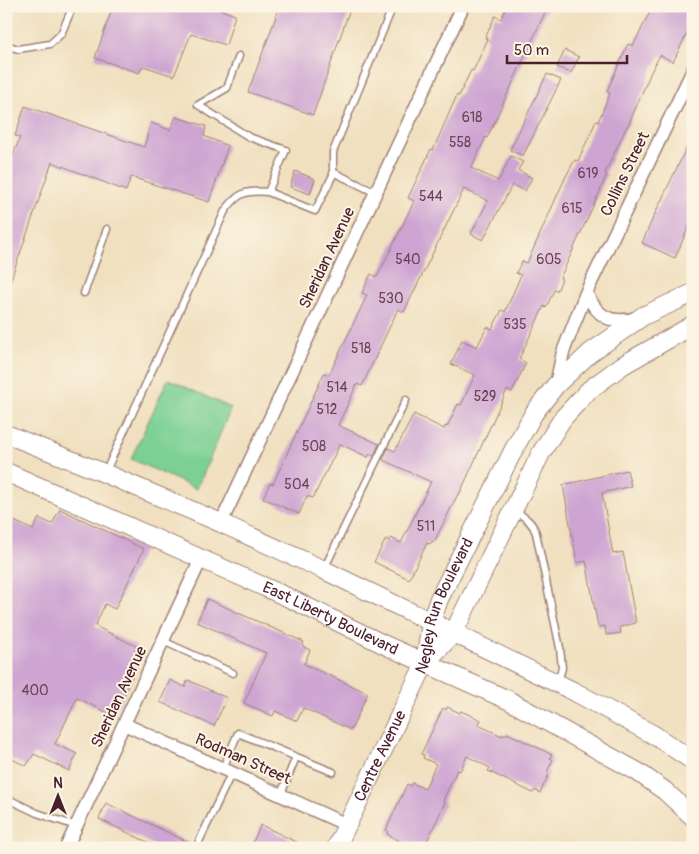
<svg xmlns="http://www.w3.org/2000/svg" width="699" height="854" font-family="Pangolin,sans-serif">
<rect width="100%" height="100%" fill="#fcf5e5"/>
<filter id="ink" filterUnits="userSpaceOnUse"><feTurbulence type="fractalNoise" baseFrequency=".02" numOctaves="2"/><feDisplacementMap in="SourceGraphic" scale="10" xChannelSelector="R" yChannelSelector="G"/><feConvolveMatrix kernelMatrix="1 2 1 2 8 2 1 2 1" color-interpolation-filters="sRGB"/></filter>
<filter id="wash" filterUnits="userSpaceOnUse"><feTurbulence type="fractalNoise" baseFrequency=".0096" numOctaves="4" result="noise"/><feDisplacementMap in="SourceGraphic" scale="20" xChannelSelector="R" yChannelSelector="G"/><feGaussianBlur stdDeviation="1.12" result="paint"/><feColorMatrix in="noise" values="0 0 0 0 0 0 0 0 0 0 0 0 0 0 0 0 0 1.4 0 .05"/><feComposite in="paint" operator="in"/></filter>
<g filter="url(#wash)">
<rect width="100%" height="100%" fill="#f0e0bf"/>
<path fill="#7bd094" stroke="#627860" d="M168,379L231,408L197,489L131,459Z"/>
<g id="blocks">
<path fill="#cda4d2" d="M113,6H211L235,15L226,45L191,34L174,76L143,66L139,73L95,58Z
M280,6H351L313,115L248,92Z
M507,6H548L487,138L486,137L471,168L498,181L511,156L523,162L518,170L532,178L525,191L512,185L483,240L471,234L488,201L464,189L404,312L398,309L362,386L357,384L338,425L379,444L374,456L370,454L368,457L340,444L313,498L307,496L299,514L263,498L270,483L273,484L324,373L329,375L367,295L362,293L371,274L377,277L398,235L414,201L408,198L431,149L433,150L457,95L459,96L471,70L473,71L488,39L485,38L495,16L501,19Z
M653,6H693V21L673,62L660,55L651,72L628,126H627L605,173L607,174L600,191L560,278L562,279L557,291L554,290L546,308L544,306L519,359L526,363L512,392L507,390L459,495L458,494L434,542L432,541L430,544L427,543L409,579L374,562L386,539L390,541L391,538L401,543L431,482L383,460L388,448L395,451L414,414L444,429L445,426L447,427L458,404L461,405L475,375L451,364L462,340L477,347L487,327L492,329L502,310L505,312L521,275L516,273L522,261L527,263L566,176L575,160L578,161L596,121L598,122L610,93L607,91L628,44L633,46Z
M565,50L579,57L571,73L557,67Z
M547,74L561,80L523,156L510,150Z
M25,106L144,147L151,123L170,130L176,117L206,126L204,136L228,146L209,202L131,177L126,191L52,162L8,288H6V174L20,137L15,136Z
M693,134V217L675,258L642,243L652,220Z
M295,171L315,179L310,194L290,187Z
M627,470L631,486L602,493L613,554L623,552L636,623L620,627L621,633L606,635L605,626L598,627L586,561L577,563L563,485Z
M60,509L144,549L115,609L105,604L95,626L136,646L134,657L140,660L114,716L77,698L55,744L77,754L69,771L34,754L26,766L6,756V517L33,530L39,518L52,524Z
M207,599L304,642L302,646L310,650L304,664L368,693L351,730L303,708L297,721L275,711L273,716L244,703L266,653L197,622Z
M170,680L185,687L188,680L227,698L214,726L160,702Z
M447,707L460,713L461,711L481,720L478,725L502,736L503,734L505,736L507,733L543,750L552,755L550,758L553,760L547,772L549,774L540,793L535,790L533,793L488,771L490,768L467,756L460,771L457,770L445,796L443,801L445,802L424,848H412L387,834L388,831L386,830L407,784L410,786L412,783L425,789L436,764L423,758L424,755L421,754L443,708L446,710Z
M106,803L192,844L191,848H160L99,819Z
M261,825L309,848H250Z"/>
</g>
</g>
<g filter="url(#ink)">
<use href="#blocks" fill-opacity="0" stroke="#9d8075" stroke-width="1"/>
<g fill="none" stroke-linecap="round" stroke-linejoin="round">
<defs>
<path id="service" d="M6,45L18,49L50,44L61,34L73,6
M239,56L227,88L198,105L249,137L286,150L268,192L315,211L333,175V152L393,6
M333,172L376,193
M84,293L107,229
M105,473L225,211C238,193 245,190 268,192
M514,510C524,517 532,521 536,533L560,648L562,668L558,682
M324,569L406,400
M163,641L233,673
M223,768L238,733L333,772
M281,794L296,757
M6,798L37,813L76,826
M196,848L232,772"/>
<path id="minor" d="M586,293C598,317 610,325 637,318
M556,385L563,352L586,293L693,70
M221,523L463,6
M124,724L347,825
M66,848L201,559"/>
<g id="secondary">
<path d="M6,434L104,473L221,523L324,570L575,692L654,735L693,761"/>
<path id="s1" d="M6,472L287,597L387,646L508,700L638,772L665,791L693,817"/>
<path d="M425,663L453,634L541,453L563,418L589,390L623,365L693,325"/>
<path id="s2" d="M336,848L425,663L431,622L439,599L514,449L534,413L556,385L590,353L643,316L693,293"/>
</g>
</defs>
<use href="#service" stroke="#9d8075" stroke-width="9"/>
<use href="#minor" stroke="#9d8075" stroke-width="15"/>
<use href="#secondary" stroke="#9d8075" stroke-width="20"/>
<use href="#service" stroke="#fff" stroke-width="6"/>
<use href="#minor" stroke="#fff" stroke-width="12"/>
<use href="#secondary" stroke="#fff" stroke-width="18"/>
</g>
</g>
<g text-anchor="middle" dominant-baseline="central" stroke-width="4" stroke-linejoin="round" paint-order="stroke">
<g font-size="14" fill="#6b4055">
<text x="472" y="117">618</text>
<text x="460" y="142">558</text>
<text x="588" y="173">619</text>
<text x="431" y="196">544</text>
<text x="572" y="208">615</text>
<text x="408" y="259">540</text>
<text x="549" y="259">605</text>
<text x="391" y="298">530</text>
<text x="515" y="324">535</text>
<text x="361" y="348">518</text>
<text x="337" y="387">514</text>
<text x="485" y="396">529</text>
<text x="327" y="409">512</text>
<text x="314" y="446">508</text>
<text x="297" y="484">504</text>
<text x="426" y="526">511</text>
<text x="35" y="690">400</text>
</g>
<g font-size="16" fill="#4a1f2b" stroke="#fcf5e5">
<text transform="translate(625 174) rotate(-64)">Collins Street</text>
<text transform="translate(327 258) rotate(-65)">Sheridan Avenue</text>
<text stroke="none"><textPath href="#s2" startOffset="266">Negley Run Boulevard</textPath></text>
<text stroke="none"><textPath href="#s1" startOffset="356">East Liberty Boulevard</textPath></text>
<text transform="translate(119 697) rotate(-65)">Sheridan Avenue</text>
<text stroke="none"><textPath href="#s2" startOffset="102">Centre Avenue</textPath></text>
<text transform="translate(243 759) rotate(24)">Rodman Street</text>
</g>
</g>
<rect width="699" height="854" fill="none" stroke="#fcf5e5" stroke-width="25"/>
<g transform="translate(58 796)" stroke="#fcf5e5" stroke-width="4" paint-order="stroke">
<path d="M0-4L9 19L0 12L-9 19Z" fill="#4a1f2b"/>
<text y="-8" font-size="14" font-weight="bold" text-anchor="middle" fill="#4a1f2b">N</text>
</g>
<path d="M507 55v8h120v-8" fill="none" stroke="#4a1f2b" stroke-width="2.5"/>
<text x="514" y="55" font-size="15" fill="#4a1f2b" stroke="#fcf5e5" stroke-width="4" paint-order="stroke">50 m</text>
</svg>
